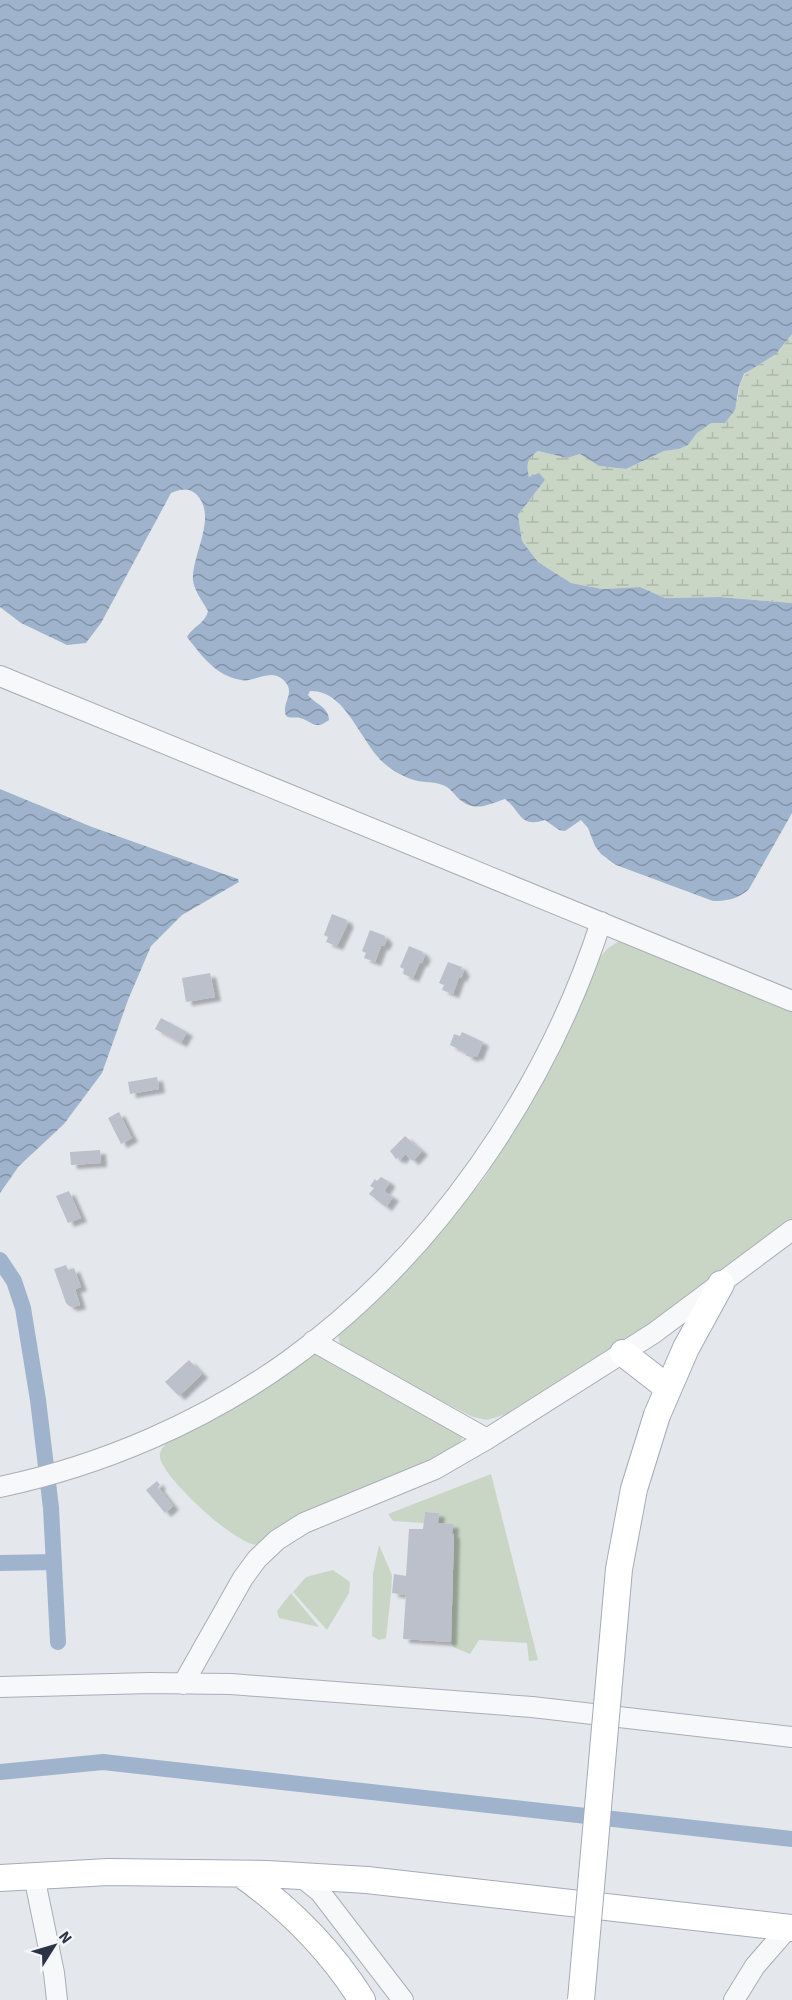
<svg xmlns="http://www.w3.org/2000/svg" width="792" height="2000" font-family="'Source Sans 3',sans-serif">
<defs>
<pattern id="wetland-marsh" width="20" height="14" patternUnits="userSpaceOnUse" patternTransform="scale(1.5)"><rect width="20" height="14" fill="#c9d6c5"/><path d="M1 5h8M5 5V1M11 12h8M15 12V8" fill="none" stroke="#adb8ab"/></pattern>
<pattern id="water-waves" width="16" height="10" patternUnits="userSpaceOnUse" patternTransform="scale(1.5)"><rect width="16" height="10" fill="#9fb4cc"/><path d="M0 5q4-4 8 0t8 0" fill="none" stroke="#8293a7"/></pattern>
<filter id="shadow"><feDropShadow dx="6" dy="4" stdDeviation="1.5" flood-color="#0004"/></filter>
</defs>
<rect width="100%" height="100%" fill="#e4e7ec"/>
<path fill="#c9d6c5" d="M622,939L792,1009V1223L689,1298L517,1411L487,1420L473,1417L344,1352L340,1345L338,1334L383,1294L434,1240L486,1176L534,1092L596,962L607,949Z
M313,1354H321L461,1435L462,1439L458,1446L451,1453L300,1514L278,1527L257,1545C235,1544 165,1480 160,1458C159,1451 163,1447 168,1441Z
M491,1474L538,1660L529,1661L527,1643L479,1640L470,1654L453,1647L451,1642L454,1534L438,1523L439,1513L425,1512L424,1523L393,1521L388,1514Z
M379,1545L392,1575L391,1594L386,1638L379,1640L372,1636L373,1573Z
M333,1570L350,1582L349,1593L327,1630L293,1592L306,1577Z
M291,1593L319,1627L279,1618L277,1611Z"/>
<path fill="url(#wetland-marsh)" d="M792,334V603L720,597L665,598L640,587L603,589L571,583L538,562L522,541L518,515L545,480L529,477C526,463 526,459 538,451L567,458L580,454L599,466L626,469L664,451L679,449L688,445L697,433L738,399C739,369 752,371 774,355C781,350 786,341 792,334Z"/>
<path fill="url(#water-waves)" d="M0,0H792V334L776,354L744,374L739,386L735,410L725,423H711L697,433L688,445L679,449L664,451L626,469L599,466L580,454L567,458L538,451C527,459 526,463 529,477L539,473L545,480L518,515L522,541L538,562L571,583L603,589L640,587L665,598L720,597L792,603V813L749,889C738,899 728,901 713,901L616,865L601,854L595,846L588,828L581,820L565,831L559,830L545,820C519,828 522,812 505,799C487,805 474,813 458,798C454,794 451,789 445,786C436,781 424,783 414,780C407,778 399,774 393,770C361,751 350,690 310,691L308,695C315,704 329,707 329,720C314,731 312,721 300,718C294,716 285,721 285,711C284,700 297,690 281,678C269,669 253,683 241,680C216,676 201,655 187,637C193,626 205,624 208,611C203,602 195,592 193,581C191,556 218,517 197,495C189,487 181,489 171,493L101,623L86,643L67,645L21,623L0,607Z
M0,789L92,827L238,879L239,882L182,915L151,946L128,1000L102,1073L64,1124L19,1166L0,1193Z"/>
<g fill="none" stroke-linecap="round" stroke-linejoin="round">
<path stroke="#9fb4cc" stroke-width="16" d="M0,1260L14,1281L23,1308L38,1400L51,1508L58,1642
M0,1563L54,1562
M0,1772L103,1762L792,1839"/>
</g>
<path fill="#bbc0ca" filter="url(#shadow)" d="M332,914L347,920L346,922L348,923L337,946L326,942L328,937L324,935Z
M370,930L385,936L384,938L387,939L384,946H381L375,962L364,958L366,953L362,951Z
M409,946L423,952L422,954L425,955L422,963L420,962L413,978L403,974L404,969L400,967Z
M448,962L462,967L461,970L464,971L461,978L459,977L453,994L442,990L444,985L439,983Z
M210,973L215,997L186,1002L182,978Z
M161,1018L187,1032L181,1043L155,1029Z
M462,1032L483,1042L477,1057L474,1055L473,1058L465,1055L467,1053L450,1045L454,1034L460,1036Z
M157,1077L159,1089L130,1094L128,1082Z
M119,1112L132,1138L121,1144L108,1118Z
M405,1136L422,1151L413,1161L405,1154L400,1160L398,1158L396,1159L390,1151Z
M100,1150L101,1163L71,1165L70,1152Z
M381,1177L388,1181L389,1184L384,1191L393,1197L386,1207L369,1194L374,1188L370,1186L375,1179L377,1181Z
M69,1191L81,1218L68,1223L56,1196Z
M66,1265L68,1270L74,1268L81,1287L75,1289L80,1305L73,1307L69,1306L66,1303L54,1269Z
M189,1360L202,1374L179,1396L165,1382Z
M157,1481L160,1485L158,1487L173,1506L165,1513L146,1490Z
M425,1512L439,1513L438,1523L453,1524L452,1534H454L451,1642L403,1639L406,1595L392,1593L394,1574L406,1576L409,1529H423Z"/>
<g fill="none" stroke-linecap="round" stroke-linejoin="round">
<defs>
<path id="minor" d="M0,676L792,1001
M313,1341L487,1439
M0,1487C103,1465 203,1422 288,1361C434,1256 546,1092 601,922
M183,1684L243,1578L257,1559L277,1540L304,1523L435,1469L487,1439L654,1333L792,1230
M0,1687L150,1683L231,1684L532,1707L792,1737
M34,1876L54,1973L57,2000
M300,1876L320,1892L403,2000
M734,2000L755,1966L788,1928"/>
<path id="major" d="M623,1353L668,1388
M657,1415L686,1348L721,1284
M241,1874C290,1909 330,1949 362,2000
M0,1878L108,1872L267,1874L367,1880L792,1928"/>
</defs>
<use href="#minor" stroke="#a9aeb7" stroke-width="22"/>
<use href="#major" stroke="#a3abb8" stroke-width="28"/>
<use href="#minor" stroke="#f7f8fa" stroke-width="20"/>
<use href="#major" stroke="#fff" stroke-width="26"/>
<defs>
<path id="major-bridge" d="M581,2000L619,1569L634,1489L657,1415"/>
</defs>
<use href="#major-bridge" stroke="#a3abb8" stroke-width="28" stroke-linecap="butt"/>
<use href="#major-bridge" stroke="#fff" stroke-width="26"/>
</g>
<g transform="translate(54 1946) rotate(53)" stroke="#f4f6f9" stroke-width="4.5" paint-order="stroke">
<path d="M0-4.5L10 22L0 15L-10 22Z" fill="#2b3445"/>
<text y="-9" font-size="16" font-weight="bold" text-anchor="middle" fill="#2b3445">N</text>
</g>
</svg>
